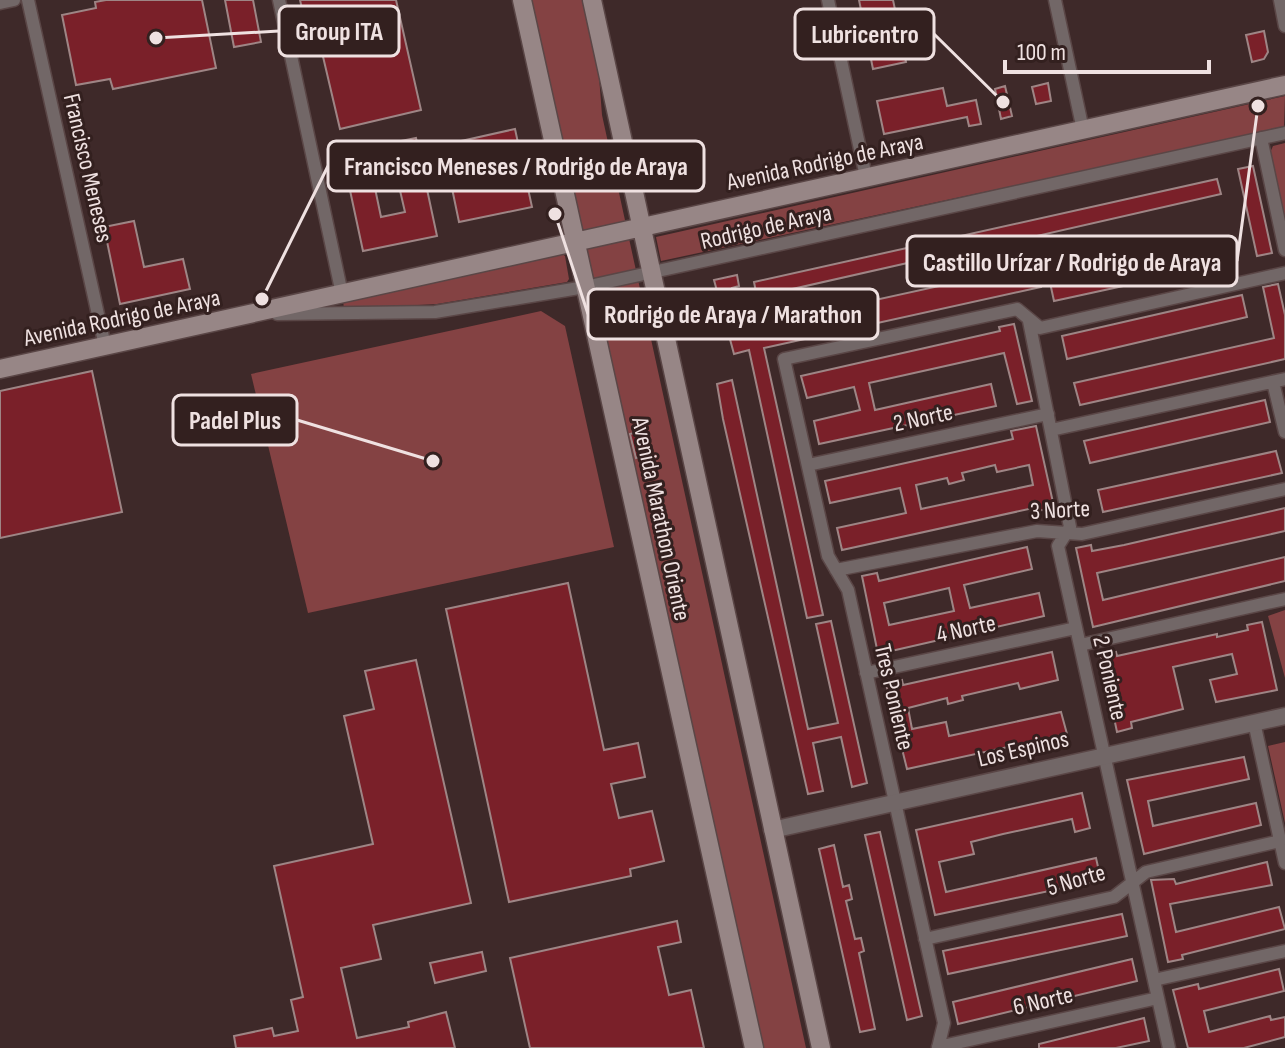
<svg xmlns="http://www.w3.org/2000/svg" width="1285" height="1048" font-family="'Sofia Sans Condensed',sans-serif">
<rect width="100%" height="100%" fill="#3e2929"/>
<path fill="#844243" d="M526,0H584L598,63L602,115L806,1048H759Z
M1285,96L1284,128L661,261L656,237Z
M1285,143V226L1269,155L1273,146Z
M560,252L565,256L569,279L567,282L437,304L344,309L343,300Z
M541,311L565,326L614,547L308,613L251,374Z
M1285,610V678L1268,616Z
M1285,742V823L1268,746Z"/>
<path fill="#7a2029" stroke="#9e8585" stroke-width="2" fill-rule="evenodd" d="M106,0H202L216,68L113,89L110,79L76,85L62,15L96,8L95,2Z
M225,0H253L261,42L234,47Z
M300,0H396L421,110L340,129L321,48L312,51Z
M859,0H893L906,62L873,69Z
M1264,31L1268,52L1264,59L1252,62L1246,35Z
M1048,83L1051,101L1036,104L1032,87Z
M1005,86L1012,116L1001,119L995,89Z
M943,88L947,106L976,100L981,124L969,126L967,117L884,134L877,101Z
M515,129L532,207L459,222L443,145Z
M416,138L437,236L363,251L342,153ZM395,169L405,212L381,217L372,174Z
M1253,166L1272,253L1257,256L1238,169Z
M1217,179L1221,194L962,253L963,257L949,260L948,255L934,257L757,297L754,282Z
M134,221L144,267L183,259L190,289L120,304L104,227Z
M1229,240L1234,262L1054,301L1049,278L1144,258V255L1159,252V255Z
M1035,265L1041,287L764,348L823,615L807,618L749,350L734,354L714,280L737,275L739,286L732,288L743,329Z
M1278,284L1285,315V359L1080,405L1074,383L1274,338L1263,287Z
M1242,295L1247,317L1067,359L1062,336Z
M1014,324L1032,401L1017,404L1004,353L869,383L875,410L991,384L996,406L819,444L814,421L860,410L854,387L807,398L801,376L1000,331L999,327Z
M92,371L122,512L0,538V391Z
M732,380L808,729L838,723L816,624L831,621L867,783L852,787L841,737L813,743L823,791L808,794L723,419L717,384Z
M1265,400L1270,422L1090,463L1084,441Z
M1036,426L1054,507L1039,511L1038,507L842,550L837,528L906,513L900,488L830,503L825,481L1013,439L1011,431ZM995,465L997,472L1029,465L1033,485L921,509L916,485L947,478L949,484L964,480L962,473Z
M644,431L650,455L636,458L630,434Z
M1276,451L1282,473L1103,512L1098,490Z
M1285,508V531L1097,573L1103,600L1285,557V581L1093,627L1076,548L1091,545L1092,551L1124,545Z
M1027,547L1032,569L964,585L970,608L1039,593L1044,616L878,654L862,576L877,573L879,581ZM949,588L954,611L889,625L884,603Z
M568,583L604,750L638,743L645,777L611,784L619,818L652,811L664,861L630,869L631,876L509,902L446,609Z
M1262,622L1277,690L1216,702L1210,680L1237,674L1232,654L1173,667L1183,709L1131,722L1132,728L1117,732L1101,655L1116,652L1117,656L1217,634V637L1248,630L1247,625Z
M1052,652L1058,680L1020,689L1018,683L962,696L963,700L948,704L947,698L908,708L912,729L946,722L949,736L1061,712L1067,734L907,769L886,684L902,680L903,685Z
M416,660L471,903L373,925L381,959L341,968L357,1038L409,1027L408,1022L446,1012L455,1048H236L234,1036L272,1028L274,1036L298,1031L291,1000L303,997L274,866L373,844L344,716L374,709L365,671Z
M1244,757L1249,779L1148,801L1153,826L1256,803L1261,825L1144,854L1127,780Z
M1082,793L1090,828L1075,832L1072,819L1003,834L971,842L974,854L939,862L946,892L1096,858L1101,880L935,915L916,830Z
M880,832L922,1016L907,1020L865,835Z
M834,845L843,887L849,885L852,899L846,901L855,939L861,938L864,951L859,953L875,1029L860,1032L819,849Z
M1267,862L1272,885L1170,904L1176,932L1279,907L1285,929L1182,955L1183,959L1168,962L1151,880L1174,879L1176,884Z
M1122,914L1127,936L948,974L943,951Z
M677,921L681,942L658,947L669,995L691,990L704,1048H530L510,958Z
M482,952L486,971L435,983L430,963Z
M1132,959L1137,981L958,1024L953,1002Z
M1279,969L1284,991L1204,1011L1209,1032L1270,1016L1271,1020L1285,1017V1037L1244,1048H1188L1173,990L1198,984L1199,989Z
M1144,1018L1149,1041L1116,1048H1039V1044Z"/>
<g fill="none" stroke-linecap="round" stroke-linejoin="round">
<defs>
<path id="minor" d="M28,0L105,346
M279,0L342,294
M828,0L866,177
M1055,0L1083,130
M1280,0L1285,26
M0,3L14,0
M1261,138L1285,250
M277,314L435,312L585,287L1285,133
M1029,321L1070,527L1058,546L1169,1048
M1273,382L1285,432
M1051,430L1285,379
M808,465L1048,414
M836,570L1037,531L1082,534L1285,489
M1080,645L1285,599
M866,673L1076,628
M1254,722L1285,863
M925,939L1114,897L1146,872L1280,841
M1154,980L1285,951
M938,1047L1158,998
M938,1048L944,1023L848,590L828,556L784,359L1017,309L1040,328L1285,273"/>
<path id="tertiary" d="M772,830L1285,716"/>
<path id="secondary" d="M522,0L754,1048
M592,0L821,1048
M0,369L1285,85"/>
</defs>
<use href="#minor" stroke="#5a4646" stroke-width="15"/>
<use href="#tertiary" stroke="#5a4646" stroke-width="19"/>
<use href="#secondary" stroke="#5a4646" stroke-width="21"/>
<use href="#minor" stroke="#726767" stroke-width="12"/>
<use href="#tertiary" stroke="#726767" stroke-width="16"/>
<use href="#secondary" stroke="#978686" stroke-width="18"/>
</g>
<g text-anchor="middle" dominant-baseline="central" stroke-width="6" stroke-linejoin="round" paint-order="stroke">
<g font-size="24" fill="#efe1e1" stroke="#33201f">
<text transform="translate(825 162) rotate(-12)">Avenida Rodrigo de Araya</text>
<text transform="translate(88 168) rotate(77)">Francisco Meneses</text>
<text transform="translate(766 227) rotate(-13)">Rodrigo de Araya</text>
<text transform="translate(122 318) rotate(-12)">Avenida Rodrigo de Araya</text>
<text transform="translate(923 418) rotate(-12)">2 Norte</text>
<text transform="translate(1060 510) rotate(-3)">3 Norte</text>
<text transform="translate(661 519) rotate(78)">Avenida Marathon Oriente</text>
<text transform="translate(966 629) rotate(-12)">4 Norte</text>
<text transform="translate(1110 678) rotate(77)">2 Poniente</text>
<text transform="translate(894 697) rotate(77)">Tres Poniente</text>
<text transform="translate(1023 749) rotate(-13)">Los Espinos</text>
<text transform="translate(1076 880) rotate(-16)">5 Norte</text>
<text transform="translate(1043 1001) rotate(-13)">6 Norte</text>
</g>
</g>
<path fill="none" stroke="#efe1e1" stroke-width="3" d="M156 38L279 31M1003 102L934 34M262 299L328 166M1258 106L1237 261M555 214L588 314M433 461L297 420"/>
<g fill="#efe1e1" stroke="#33201f" stroke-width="3">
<circle cx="156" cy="38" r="8"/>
<circle cx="1003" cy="102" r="8"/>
<circle cx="262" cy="299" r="8"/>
<circle cx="1258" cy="106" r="8"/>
<circle cx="555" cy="214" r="8"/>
<circle cx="433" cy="461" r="8"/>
</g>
<g fill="#33201f" stroke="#efe1e1" stroke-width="3">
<rect x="279" y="6" width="120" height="50" rx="8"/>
<rect x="795" y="9" width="139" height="50" rx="8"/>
<rect x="328" y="141" width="376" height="50" rx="8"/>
<rect x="907" y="236" width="330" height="50" rx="8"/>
<rect x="588" y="289" width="290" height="50" rx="8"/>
<rect x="173" y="395" width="124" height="50" rx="8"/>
</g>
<g font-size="26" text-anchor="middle" font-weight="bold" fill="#efe1e1">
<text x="339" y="40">Group ITA</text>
<text x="865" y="43">Lubricentro</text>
<text x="516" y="175">Francisco Meneses / Rodrigo de Araya</text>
<text x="1072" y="271">Castillo Urízar / Rodrigo de Araya</text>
<text x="733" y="323">Rodrigo de Araya / Marathon</text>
<text x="235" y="429">Padel Plus</text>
</g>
<path d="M1005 60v12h204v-12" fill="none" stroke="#efe1e1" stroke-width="4"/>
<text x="1017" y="60" font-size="24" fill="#efe1e1" stroke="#33201f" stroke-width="6" paint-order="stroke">100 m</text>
</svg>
